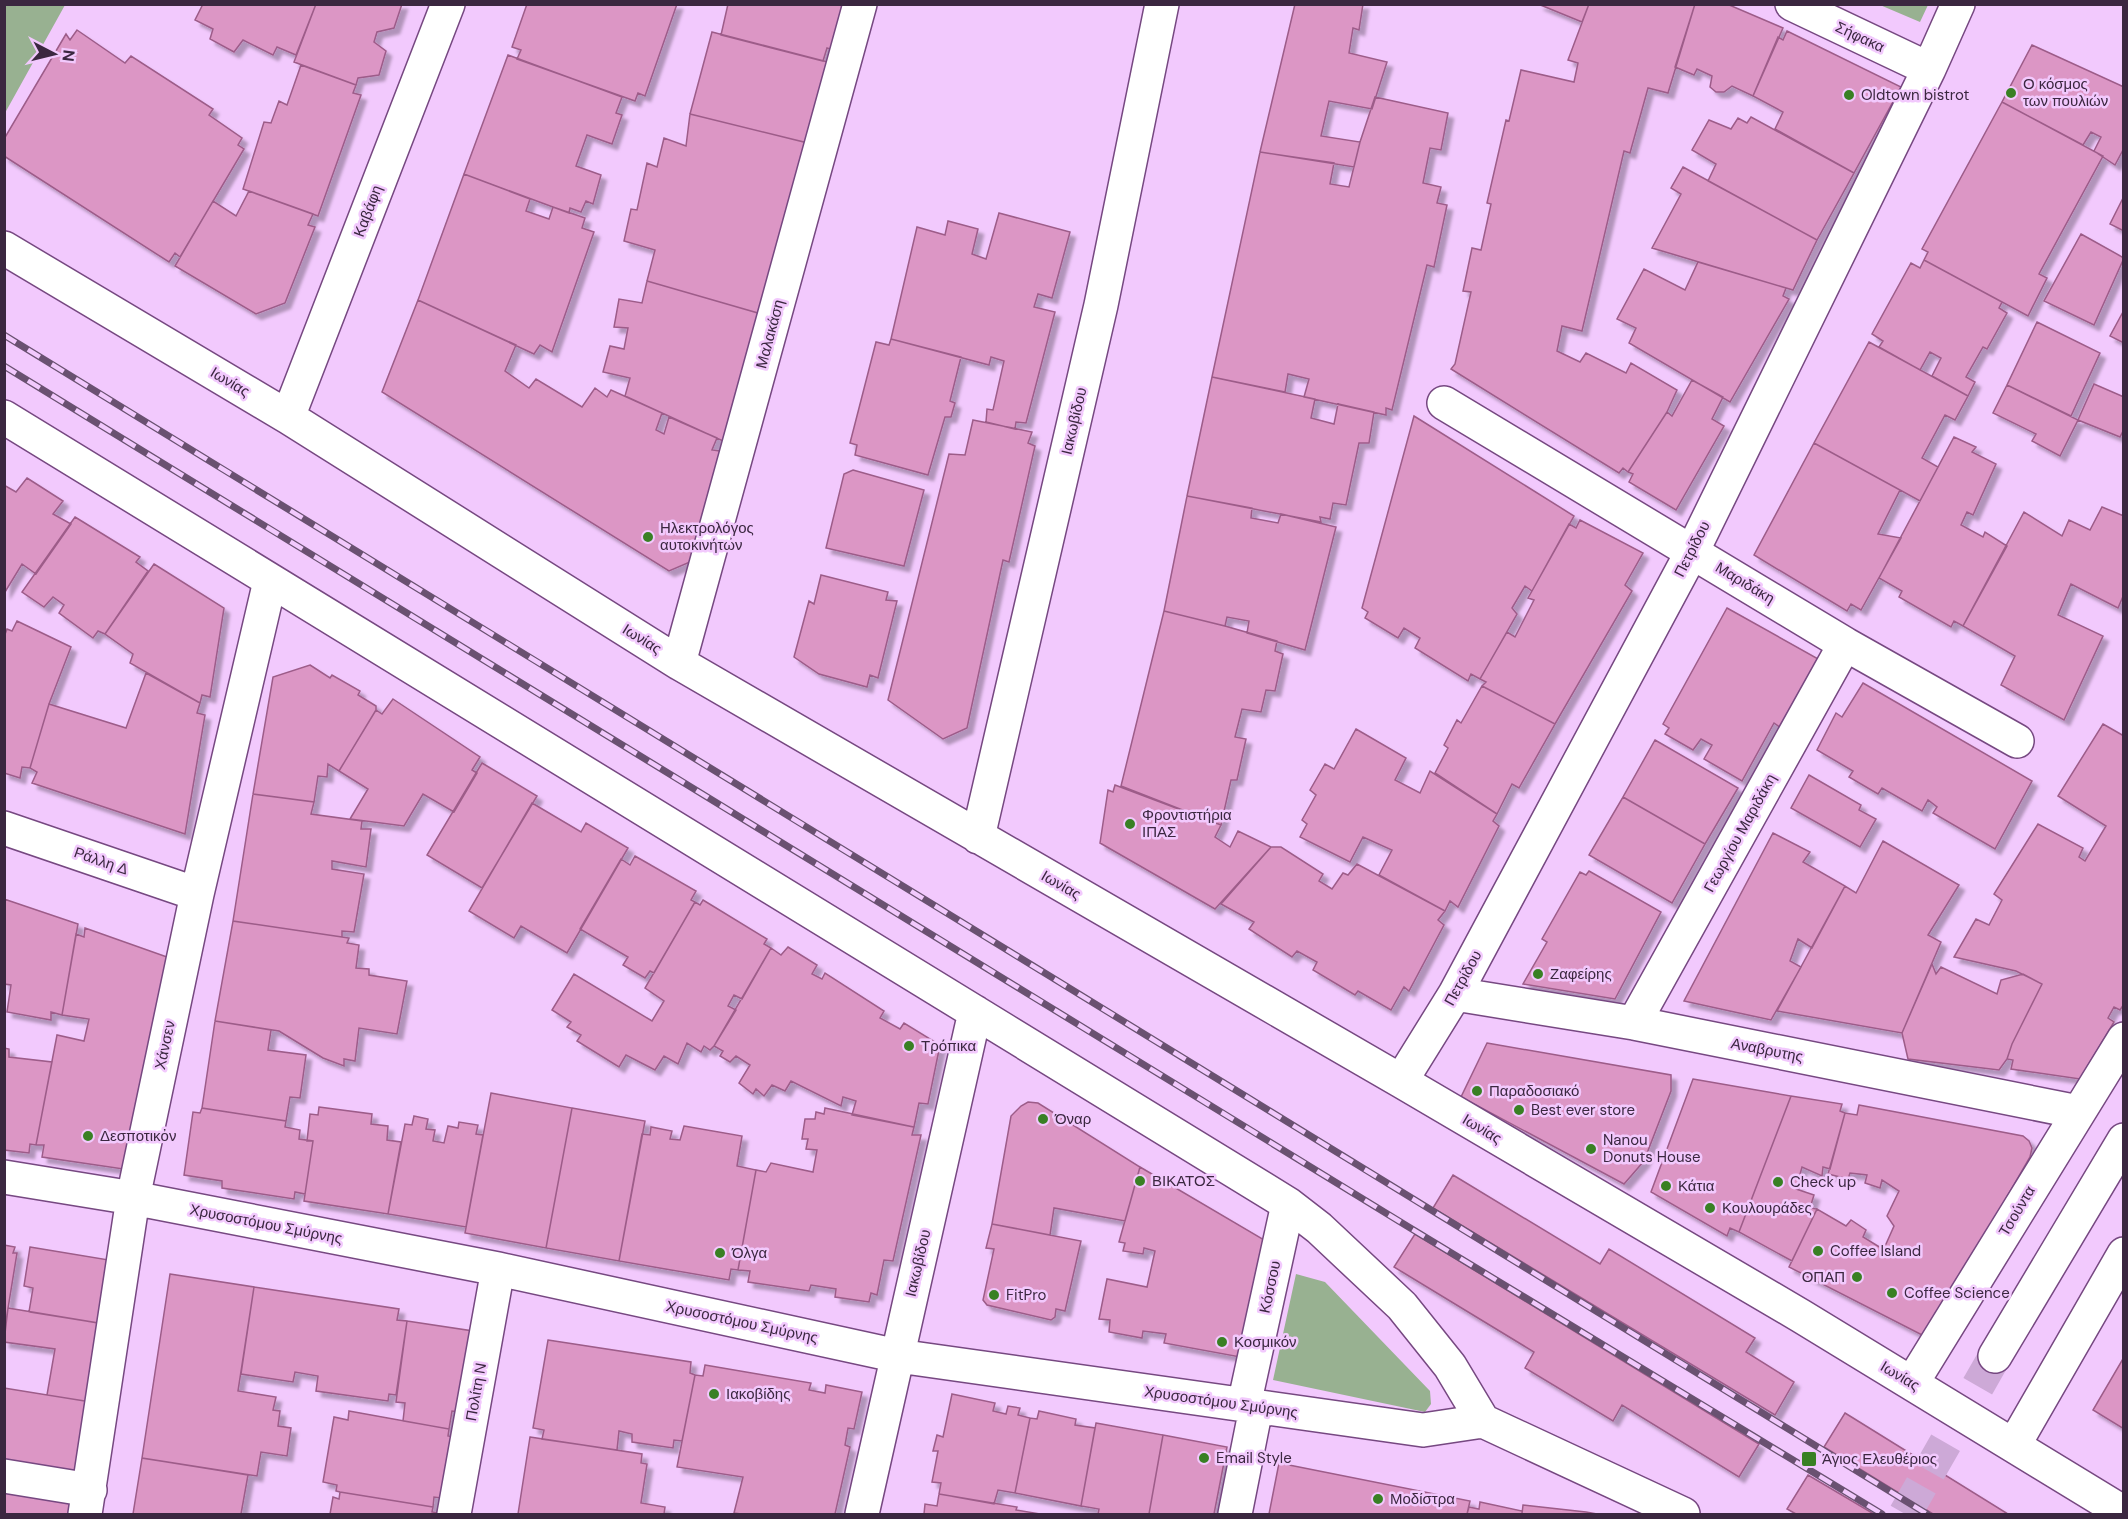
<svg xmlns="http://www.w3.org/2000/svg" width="2128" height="1519" font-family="'DM Sans',sans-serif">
<defs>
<filter id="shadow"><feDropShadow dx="5.5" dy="5.5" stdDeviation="1.5" flood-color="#0004"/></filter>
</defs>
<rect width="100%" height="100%" fill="#f2c9fd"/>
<path fill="#98b191" d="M5,4L65,5L5,113L4,5Z
M1880,5H1928L1920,22Z
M1296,1274L1325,1282L1430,1391L1431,1404L1425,1412L1273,1380Z"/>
<path fill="#dc96c5" stroke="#9d5c89" stroke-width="1.5" filter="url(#shadow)" d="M203,4H316L296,55L277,47L273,55L243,40L234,52L210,39L213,29L195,20Z
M316,4H402L394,28L377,32L374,42L386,51L379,75L358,78L356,85L294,62Z
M527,4H677L645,96L638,93L635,101L517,59L521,50L512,47Z
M728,4H845L833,50L827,48L823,61L721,35Z
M1295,4H1363L1359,30L1353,28L1349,53L1387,62L1372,109L1329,101L1321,136L1360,142L1354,167L1260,152Z
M1538,4H1589L1582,22Z
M1589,4H1695L1668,93L1648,88L1630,153L1624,151L1582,331L1562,326L1557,351L1580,362L1586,353L1626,373L1631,363L1677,390L1667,412L1628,472L1623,468L1619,473L1451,369L1455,364L1471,292L1463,291L1472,248L1481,250L1491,204L1487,203L1506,120L1509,121L1521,70L1574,82L1578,63L1568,60Z
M1695,4H1727L1783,28L1753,96L1732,86L1724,92H1716L1710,87L1712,76L1697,69L1694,75L1675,67Z
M77,30L125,63L131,56L213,109L209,115L242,138L238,145L244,149L180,257L175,253L169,262L4,156V139L66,34L70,40Z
M1787,31L1901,87L1854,173L1775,129L1783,112L1753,96L1778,37L1783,40Z
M712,32L828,62L808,143L690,114Z
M2032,45L2124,87V148L2115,165L2094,151L2101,137L2091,132L2083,145L2002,102Z
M508,55L622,97L616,113L622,115L612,144L587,135L576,166L601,175L593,204L586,201L581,212L570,208L569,213L464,174Z
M301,65L356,85L353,93L361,95L318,216L243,189L264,122L271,123L279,101L287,105Z
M1375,97L1448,113L1441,150L1430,148L1423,183L1441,187L1437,203L1447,205L1434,267L1427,265L1392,410L1386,408V415L1304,397L1309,379L1288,374L1285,392L1212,377L1260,152L1334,163L1330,184L1349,187L1360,142Z
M2002,102L2103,156L2039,274L2047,278L2028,316L1924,260L1928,252L1922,249Z
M690,114L808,143L758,313L647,281L655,250L624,241L631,209L637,210L647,163L657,167L664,138L686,146Z
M1751,117L1854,173L1817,240L1708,181L1716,164L1692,150L1709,120L1731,129L1738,118L1747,123Z
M1683,167L1817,240L1793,290L1652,248L1681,194L1671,188Z
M464,174L530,199L526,211L549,219L553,207L585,218L582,228L594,232L552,352L540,345L534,354L418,300Z
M249,191L313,214L308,225L315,227L285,303L256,314L175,266L213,201L236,216Z
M2124,196V231L2110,224Z
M999,213L1070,232L1052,298L1038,294L1034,307L1055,312L1026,423L1016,422L1015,429L986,422L987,409L993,410L1004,361L991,357L989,365L891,339L917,227L945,235L948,221L978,229L972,254L986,259Z
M2081,234L2124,258L2094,325L2044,301Z
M1924,260L2002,302L1999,308L2007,313L1987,349L1983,347L1966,377L1975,382L1968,396L1932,376L1941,358L1930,352L1920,370L1879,347L1883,341L1872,334L1911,263L1920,268Z
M1698,262L1786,288L1783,296L1789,299L1730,402L1629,343L1636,328L1617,319L1644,269L1685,290Z
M647,281L758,313L723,441L625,396L630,378L603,372L610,346L624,349L628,328L614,327L619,299L642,303Z
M418,300L516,345L505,371L529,388L536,379L582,407L595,388L607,397L611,390L662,413L656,430L664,434L669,417L717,438L712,450L720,451L690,562L669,571L382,392Z
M2124,310V343L2110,336Z
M2037,322L2100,353L2071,416L2007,385Z
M891,339L961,357L950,401L955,403L951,417H945L928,475L855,455L857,445L850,443L876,342L889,345Z
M1869,342L1968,396L1955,420L1945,415L1922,458L1938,467L1920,501L1814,443Z
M1212,377L1315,399L1311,418L1334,424L1338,404L1374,412L1369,443H1359L1346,505L1333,503L1330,519L1320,517L1321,522L1187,496Z
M1692,380L1723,397L1712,419L1724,426L1676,510L1629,482L1633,474L1628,472L1667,412L1672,416Z
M2094,384L2124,397V429L2120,437L2078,420Z
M2007,385L2078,420L2060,456L2032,441L2036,434L1993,413Z
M1414,416L1574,516L1532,591L1525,586L1512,608L1517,614L1480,679L1471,674L1468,681L1415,648L1420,638L1404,628L1398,638L1365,618L1368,612L1362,608Z
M973,420L1032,432L1028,443L1035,446L1009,562L1003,560L967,728L943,739L888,700L949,454L965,455Z
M1954,437L1976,447L1972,452L1996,464L1973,515L1967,512L1961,525L1983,537L1985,532L2007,546L1963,626L1954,621L1951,627L1899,597L1902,591L1879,578Z
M1814,443L1900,490L1878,534L1901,538L1861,610L1851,604L1847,611L1754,555Z
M853,470L924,490L904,566L826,548L844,474Z
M27,478L63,501L53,514L71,524L36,574L22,564L5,592L4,485L16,492Z
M1187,496L1252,508L1251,518L1278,523L1281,514L1336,527L1305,650L1247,633L1249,621L1227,617L1225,626L1164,611Z
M2102,507L2124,516V594L2118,608L2071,584L2058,615L2103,636L2064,720L2001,685L2015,656L1963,626L2024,512L2062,536L2069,520L2090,530Z
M75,517L140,557L136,562L148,571L105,634L98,631L93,638L59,613L64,605L53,597L44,607L22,592Z
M1580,520L1643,553L1625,585L1632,591L1555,724L1482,686L1486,682L1480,679L1507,632L1515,637L1534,600L1528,598L1532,591L1569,524L1576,528Z
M154,564L224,608L210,697L202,695L200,703L130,663L133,654L105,634Z
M821,575L888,592L886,600L897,601L878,678L870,675L867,687L819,674L794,657L809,601L814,604Z
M1727,608L1820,660L1781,728L1774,723L1742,781L1704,759L1712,745L1701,739L1693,750L1665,734L1669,728L1663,724Z
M1164,611L1225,626L1277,641L1275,651L1283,654L1275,691L1266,690L1261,712L1242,709L1235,737L1246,739L1237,780H1231L1221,825L1121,786Z
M17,621L71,647L49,704L30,768L22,767L20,778L4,773V637L7,629L12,631Z
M310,665L330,678L332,675L360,691L358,695L376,706V710L339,771L328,764L327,777L318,776L314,802L253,794L273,677Z
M146,673L200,703L197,713L205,715L185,834L32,783L37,772L30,768L49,704L126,728Z
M1863,683L2032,781L1995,849L1933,813L1937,807L1928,800L1922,811L1882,788L1878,794L1849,777L1853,771L1817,750L1836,713L1842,717Z
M1482,686L1555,724L1519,788L1512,784L1497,814L1435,773L1448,748L1444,745L1457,720L1461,723Z
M393,699L480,757L472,770L477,773L454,812L423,794L404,826L350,819L368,789L339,771L376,710L382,714Z
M2103,724L2124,736V1004L2120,1010L2114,1007L2108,1018L2114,1022L2080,1079L2011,1069L2013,1060L2007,1059L2012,1044L2042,984L2016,971L1954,957L1976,919L1989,925L2002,900L1994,894L2038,824L2083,848L2079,857L2085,861L2106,826L2058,796Z
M1356,729L1406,758L1395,780L1420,793L1430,771L1497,814L1493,821L1499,826L1458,907L1450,901L1445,911L1379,875L1392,850L1363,837L1350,862L1300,837L1307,824L1302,820L1316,795L1310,790L1325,764L1334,769Z
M1655,740L1738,788L1705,844L1623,797Z
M482,763L537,796L482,888L427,855Z
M1809,775L1861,805L1859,810L1876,819L1860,847L1791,808Z
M1115,785L1221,825L1215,837L1230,847L1238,831L1271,847L1215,909L1100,843L1108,790L1113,792Z
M253,794L314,802L311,814L362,821L361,829H371L366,867L332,861V869L364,874L354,932L342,931V937L233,921Z
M1623,797L1705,844L1672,903L1589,855Z
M532,803L581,832L586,823L628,848L567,953L521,926L514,938L469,911Z
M1773,833L1810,852L1803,862L1845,886L1812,948L1798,939L1790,961L1801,967L1771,1020L1684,1001Z
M1883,841L1959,885L1928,935L1941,942L1902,1033L1777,1011L1845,886L1856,893Z
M1271,847H1281L1323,874L1319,881L1332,889L1343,873L1348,875L1357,864L1445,911L1438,920L1444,925L1409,991L1404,987L1391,1010L1358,991L1355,995L1313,970L1317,962L1297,951L1292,957L1249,929L1254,922L1221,904Z
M635,856L696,891L691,900L695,902L654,973L650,971L645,978L623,965L628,957L580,929L621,859L630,865Z
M1589,871L1661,912L1615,999L1523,984L1547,942L1542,939L1580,872L1586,875Z
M4,899L78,924L62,1015L51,1012V1020L7,1012L11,985L4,984Z
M703,900L767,939L764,944L771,948L742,999L734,995L728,1006L736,1010L714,1046L710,1050L704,1046L701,1052L687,1043L678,1064L664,1056L655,1070L626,1055L619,1067L577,1041L581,1035L567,1027L571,1022L552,1010L574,974L652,1021L664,1001L645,988L695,902L700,905Z
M233,921L342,937L349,938L347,943L359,945L356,968L369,969V975L407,981L397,1034L359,1028L355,1061L344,1059V1066L323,1058L279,1031L215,1021Z
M85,928L167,957L130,1170L42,1157L44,1145H36L57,1035L84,1041L89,1019L62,1015L76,934L84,937Z
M788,947L817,965L812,974L822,979L825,973L884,1011L880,1018L900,1029L904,1023L940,1045L928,1104L919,1103L914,1127L852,1115L856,1101L843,1097L841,1106L791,1081L785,1091L772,1085L764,1096L756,1089L753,1094L739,1083L750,1065L736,1056L730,1062L720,1056L723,1051L714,1046L771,948L781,955Z
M1932,964L1936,974L1941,967L1997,994L2001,980L2023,974L2042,984L2012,1044L2007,1059L1999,1070L1908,1059L1902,1033Z
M215,1021L271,1030L268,1050L306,1055L300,1098L290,1097L286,1121L202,1108Z
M1487,1043L1671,1075V1091L1644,1161L1624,1184L1461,1097Z
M4,1048L9,1049V1057L52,1062L36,1145L30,1144L29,1153L4,1150Z
M1693,1079L1791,1096L1739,1232L1730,1228L1727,1236L1651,1192Z
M491,1093L572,1108L546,1248L465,1233Z
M1791,1096L1842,1104L1840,1111L1845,1113L1830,1169L1823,1167L1822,1176L1802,1167L1796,1189L1814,1195L1810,1208L1817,1209L1792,1261L1739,1232Z
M1028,1102L1038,1103L1140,1167L1125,1221L1054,1208L1050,1235L992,1224L1011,1116L1021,1106Z
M1859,1105L2023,1136L2029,1141L2032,1148L2030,1157L1926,1337L1789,1267L1817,1209L1846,1226L1851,1220L1866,1230L1863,1237L1881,1248L1886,1244L1894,1226L1887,1216L1899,1191L1882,1180L1880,1188L1865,1183L1867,1175L1850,1173L1848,1179L1828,1174L1845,1113L1857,1115Z
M319,1107L372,1114L371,1124L388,1126L387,1140L401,1142L388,1214L304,1201L313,1141H307L310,1114L318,1115Z
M202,1108L286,1121L285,1127L300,1130L299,1139L313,1141L305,1194L295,1192L294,1199L222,1188V1181L184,1175L193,1112L200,1113Z
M572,1108L645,1121L619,1261L546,1248Z
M825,1108L914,1127L912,1135H921L893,1261L884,1260L877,1295L871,1293L869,1302L835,1297L836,1289L811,1285L809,1291L748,1282L750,1271L738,1270L756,1170L766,1172L771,1163L813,1172L817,1150L806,1149L808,1139H802L805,1119H815L816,1112L824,1114Z
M414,1116L428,1119L426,1129L435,1130L433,1141L444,1143L448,1126L458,1128L459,1122L478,1125L476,1134L483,1135L466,1227L388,1214L405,1124L412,1125Z
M684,1126L742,1136L737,1166L756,1170L738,1270L731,1269L729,1280L619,1261L642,1134L650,1135L651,1127L672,1131L670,1139L680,1140Z
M1140,1167L1266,1241L1240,1357L1164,1343L1166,1334L1143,1331L1142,1338L1109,1332L1110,1320L1099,1319L1107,1279L1147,1287L1155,1251L1144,1248L1143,1254L1123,1251L1125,1243L1119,1242Z
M1453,1175L1600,1264L1609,1249L1755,1338L1746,1352L1794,1382L1775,1415L1433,1208Z
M992,1224L1081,1241L1065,1311L1056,1309L1055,1317L1051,1320L987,1305L983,1300L994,1249L986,1248Z
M1415,1234L1759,1444L1739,1477L1622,1405L1613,1421L1525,1368L1534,1352L1394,1267Z
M4,1245L15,1247L13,1253H17L4,1333Z
M30,1247L115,1261L98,1323L29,1312L33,1288L24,1286Z
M170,1274L254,1287L238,1391L276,1397L273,1410L280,1411L278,1426L291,1428L287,1456L261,1452L257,1476L142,1458Z
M254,1287L399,1309L397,1320L407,1321L396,1395L389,1394L388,1401L316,1391L318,1376L295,1372L293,1382L241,1374Z
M8,1308L98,1323L91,1402L47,1395L55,1349L4,1342Z
M407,1321L473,1331L460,1412L452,1411L449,1429L403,1421L405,1403L396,1402Z
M548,1340L691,1362L690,1373L695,1375L682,1441L674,1440L673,1448L632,1442V1434L619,1431L617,1450L542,1439L544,1430L533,1428Z
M2124,1357V1429L2093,1410Z
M705,1365L811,1383L809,1390L825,1393L826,1385L862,1392L854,1429L848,1428L845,1445L850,1447L835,1514H741L734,1513L743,1477L677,1467L695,1375L703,1376Z
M4,1388L91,1402L79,1479L4,1469Z
M952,1394L995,1403L993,1411L1006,1414L1008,1406L1020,1408L1018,1415L1030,1418L1015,1493L998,1490L994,1504L939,1494L941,1483L932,1482L938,1451H933L937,1435L943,1437Z
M349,1411L449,1429L448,1436L460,1438L449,1499L434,1497L433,1507L340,1492L336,1491L337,1485L323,1482L334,1417L348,1420Z
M1039,1411L1076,1419L1075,1425L1095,1428L1081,1506L1015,1493L1030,1418L1037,1419Z
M1845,1413L2008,1514H1933L1824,1447Z
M1096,1423L1163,1435L1149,1514H1098L1099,1509L1081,1506Z
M1163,1435L1227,1447L1214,1514H1149Z
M530,1437L642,1454L641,1463L647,1464L641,1503L665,1507L664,1514H518Z
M142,1458L248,1475L241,1514H133Z
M1279,1463L1470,1501L1467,1514H1269Z
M1808,1475L1874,1514H1796L1787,1509Z
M4,1491L71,1501L69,1514H4Z
M340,1492L433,1507L432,1512L444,1514H330L333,1497L339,1499Z
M939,1494L1017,1507L1016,1510L1040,1514H924L925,1504L937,1506Z
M1480,1502L1522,1511V1514H1467L1469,1507L1479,1509Z
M1523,1505L1586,1512L1597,1514H1522Z"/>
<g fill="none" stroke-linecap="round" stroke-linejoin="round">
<path stroke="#cda9d7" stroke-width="33" stroke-dasharray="33 16" stroke-linecap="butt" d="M1905,1514L1995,1356"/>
<defs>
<path id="minor" d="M1792,4L1929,69
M4,248L288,417L679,663L1401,1081L1801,1316L2124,1513
M1444,403L1845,644L2017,741
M4,417L1288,1204L1319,1228L1402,1306L1450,1366L1483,1421L1683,1514
M288,417L448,4
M679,663L860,4
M4,828L197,894
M978,837L1101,305L1162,4
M1455,994L1634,1023L2078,1112
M1634,1023L1845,644
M1401,1081L1455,994L1692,552L1929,69L1958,4
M4,1177L133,1198L498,1269L898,1356L1423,1430L1483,1421
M1995,1356L2124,1140
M1912,1383L2124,1039
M1244,1405L1288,1204
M2014,1445L2124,1254
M4,1476L90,1490
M85,1514L133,1198L197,894L270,581
M454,1514L498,1269
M862,1514L975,1012
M1235,1514L1256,1408"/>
</defs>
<use href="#minor" stroke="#764881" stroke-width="36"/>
<use href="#minor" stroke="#fff" stroke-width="33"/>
<defs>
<path id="rail" d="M4,335L1927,1514
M4,366L1407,1226L1882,1514"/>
</defs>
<use href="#rail" stroke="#6a5171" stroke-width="7"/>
<use href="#rail" stroke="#f2c9fd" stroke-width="4.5" stroke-dasharray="14" stroke-linecap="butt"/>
</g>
<g fill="#398024" stroke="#f2c9fd" stroke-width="2">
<circle cx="2011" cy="93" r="6"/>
<circle cx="1849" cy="95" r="6"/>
<circle cx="648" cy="537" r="6"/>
<circle cx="1130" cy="824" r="6"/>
<circle cx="1538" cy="974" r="6"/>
<circle cx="909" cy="1046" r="6"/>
<circle cx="1477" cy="1091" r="6"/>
<circle cx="1519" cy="1110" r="6"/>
<circle cx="1043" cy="1119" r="6"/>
<circle cx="88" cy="1136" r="6"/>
<circle cx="1591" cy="1149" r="6"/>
<circle cx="1140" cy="1181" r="6"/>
<circle cx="1778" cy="1182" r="6"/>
<circle cx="1666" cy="1186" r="6"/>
<circle cx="1710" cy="1208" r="6"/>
<circle cx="1818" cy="1251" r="6"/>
<circle cx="720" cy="1253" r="6"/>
<circle cx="1857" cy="1277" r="6"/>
<circle cx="1892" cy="1293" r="6"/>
<circle cx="994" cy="1295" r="6"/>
<circle cx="1222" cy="1342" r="6"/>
<circle cx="714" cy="1394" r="6"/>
<circle cx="1204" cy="1458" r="6"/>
<rect x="1801" y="1451" width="16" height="16" rx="3"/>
<circle cx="1378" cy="1499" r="6"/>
</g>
<g text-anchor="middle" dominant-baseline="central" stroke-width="5" stroke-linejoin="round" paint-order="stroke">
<g font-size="15" fill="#3b2740" stroke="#f2c9fd">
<text transform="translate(1860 37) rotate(25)">Σήφακα</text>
<text transform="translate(368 211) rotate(-69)">Καβάφη</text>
<text transform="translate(770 334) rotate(-75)">Μαλακάση</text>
<text transform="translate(230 382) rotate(31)">Ιωνίας</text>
<text transform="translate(1074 421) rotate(-77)">Ιακωβίδου</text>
<text transform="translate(1692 549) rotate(-63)">Πετρίδου</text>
<text transform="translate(1745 583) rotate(31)">Μαριδάκη</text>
<text transform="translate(642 639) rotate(32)">Ιωνίας</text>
<text transform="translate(1740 833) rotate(-61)">Γεωργίου Μαριδάκη</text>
<text transform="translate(101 861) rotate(19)">Ράλλη Δ</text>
<text transform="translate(1061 885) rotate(30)">Ιωνίας</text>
<text transform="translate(1463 978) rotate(-61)">Πετρίδου</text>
<text transform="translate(165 1045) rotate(-78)">Χάνσεν</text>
<text transform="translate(1767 1050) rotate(11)">Αναβρυτης</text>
<text transform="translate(1482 1129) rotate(31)">Ιωνίας</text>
<text transform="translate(2017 1211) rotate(-59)">Τσούντα</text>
<text transform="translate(266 1224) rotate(11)">Χρυσοστόμου Σμύρνης</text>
<text transform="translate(918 1263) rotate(-77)">Ιακωβίδου</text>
<text transform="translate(1270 1287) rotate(-78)">Κόσσου</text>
<text transform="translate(742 1322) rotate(12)">Χρυσοστόμου Σμύρνης</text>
<text transform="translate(1900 1376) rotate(31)">Ιωνίας</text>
<text transform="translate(476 1392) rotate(-80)">Πολίτη Ν</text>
<text transform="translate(1221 1402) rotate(8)">Χρυσοστόμου Σμύρνης</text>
</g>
<g font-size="15" fill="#3b2740" stroke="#f2c9fd" text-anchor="start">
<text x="2023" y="84">Ο κόσμος<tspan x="2023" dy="17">των πουλιών</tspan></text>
<text x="1861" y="95">Oldtown bistrot</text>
<text x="660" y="528">Ηλεκτρολόγος<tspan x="660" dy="17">αυτοκινήτων</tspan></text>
<text x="1142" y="815">Φροντιστήρια<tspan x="1142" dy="17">ΙΠΑΣ</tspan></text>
<text x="1550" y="974">Ζαφείρης</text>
<text x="921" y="1046">Τρόπικα</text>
<text x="1489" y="1091">Παραδοσιακό</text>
<text x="1531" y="1110">Best ever store</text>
<text x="1055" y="1119">Όναρ</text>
<text x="100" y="1136">Δεσποτικὀν</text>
<text x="1603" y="1140">Nanou<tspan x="1603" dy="17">Donuts House</tspan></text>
<text x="1152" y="1181">ΒΙΚΑΤΟΣ</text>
<text x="1790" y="1182">Check up</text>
<text x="1678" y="1186">Κάτια</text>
<text x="1722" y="1208">Κουλουράδες</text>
<text x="1830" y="1251">Coffee Island</text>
<text x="732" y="1253">Όλγα</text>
<text x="1845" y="1277" text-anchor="end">ΟΠΑΠ</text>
<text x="1904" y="1293">Coffee Science</text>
<text x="1006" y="1295">FitPro</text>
<text x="1234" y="1342">Κοσμικόν</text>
<text x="726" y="1394">Ιακοβίδης</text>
<text x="1216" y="1458">Email Style</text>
<text x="1822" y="1459">Άγιος Ελευθέριος</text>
<text x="1390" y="1499">Μοδίστρα</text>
</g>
</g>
<rect width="2128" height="1519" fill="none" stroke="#3b2740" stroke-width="12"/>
<g transform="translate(54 54) rotate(97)" stroke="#f2c9fd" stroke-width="4.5" paint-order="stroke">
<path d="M0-4.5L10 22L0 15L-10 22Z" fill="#3b2740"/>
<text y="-9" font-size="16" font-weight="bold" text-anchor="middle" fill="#3b2740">N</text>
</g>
</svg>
